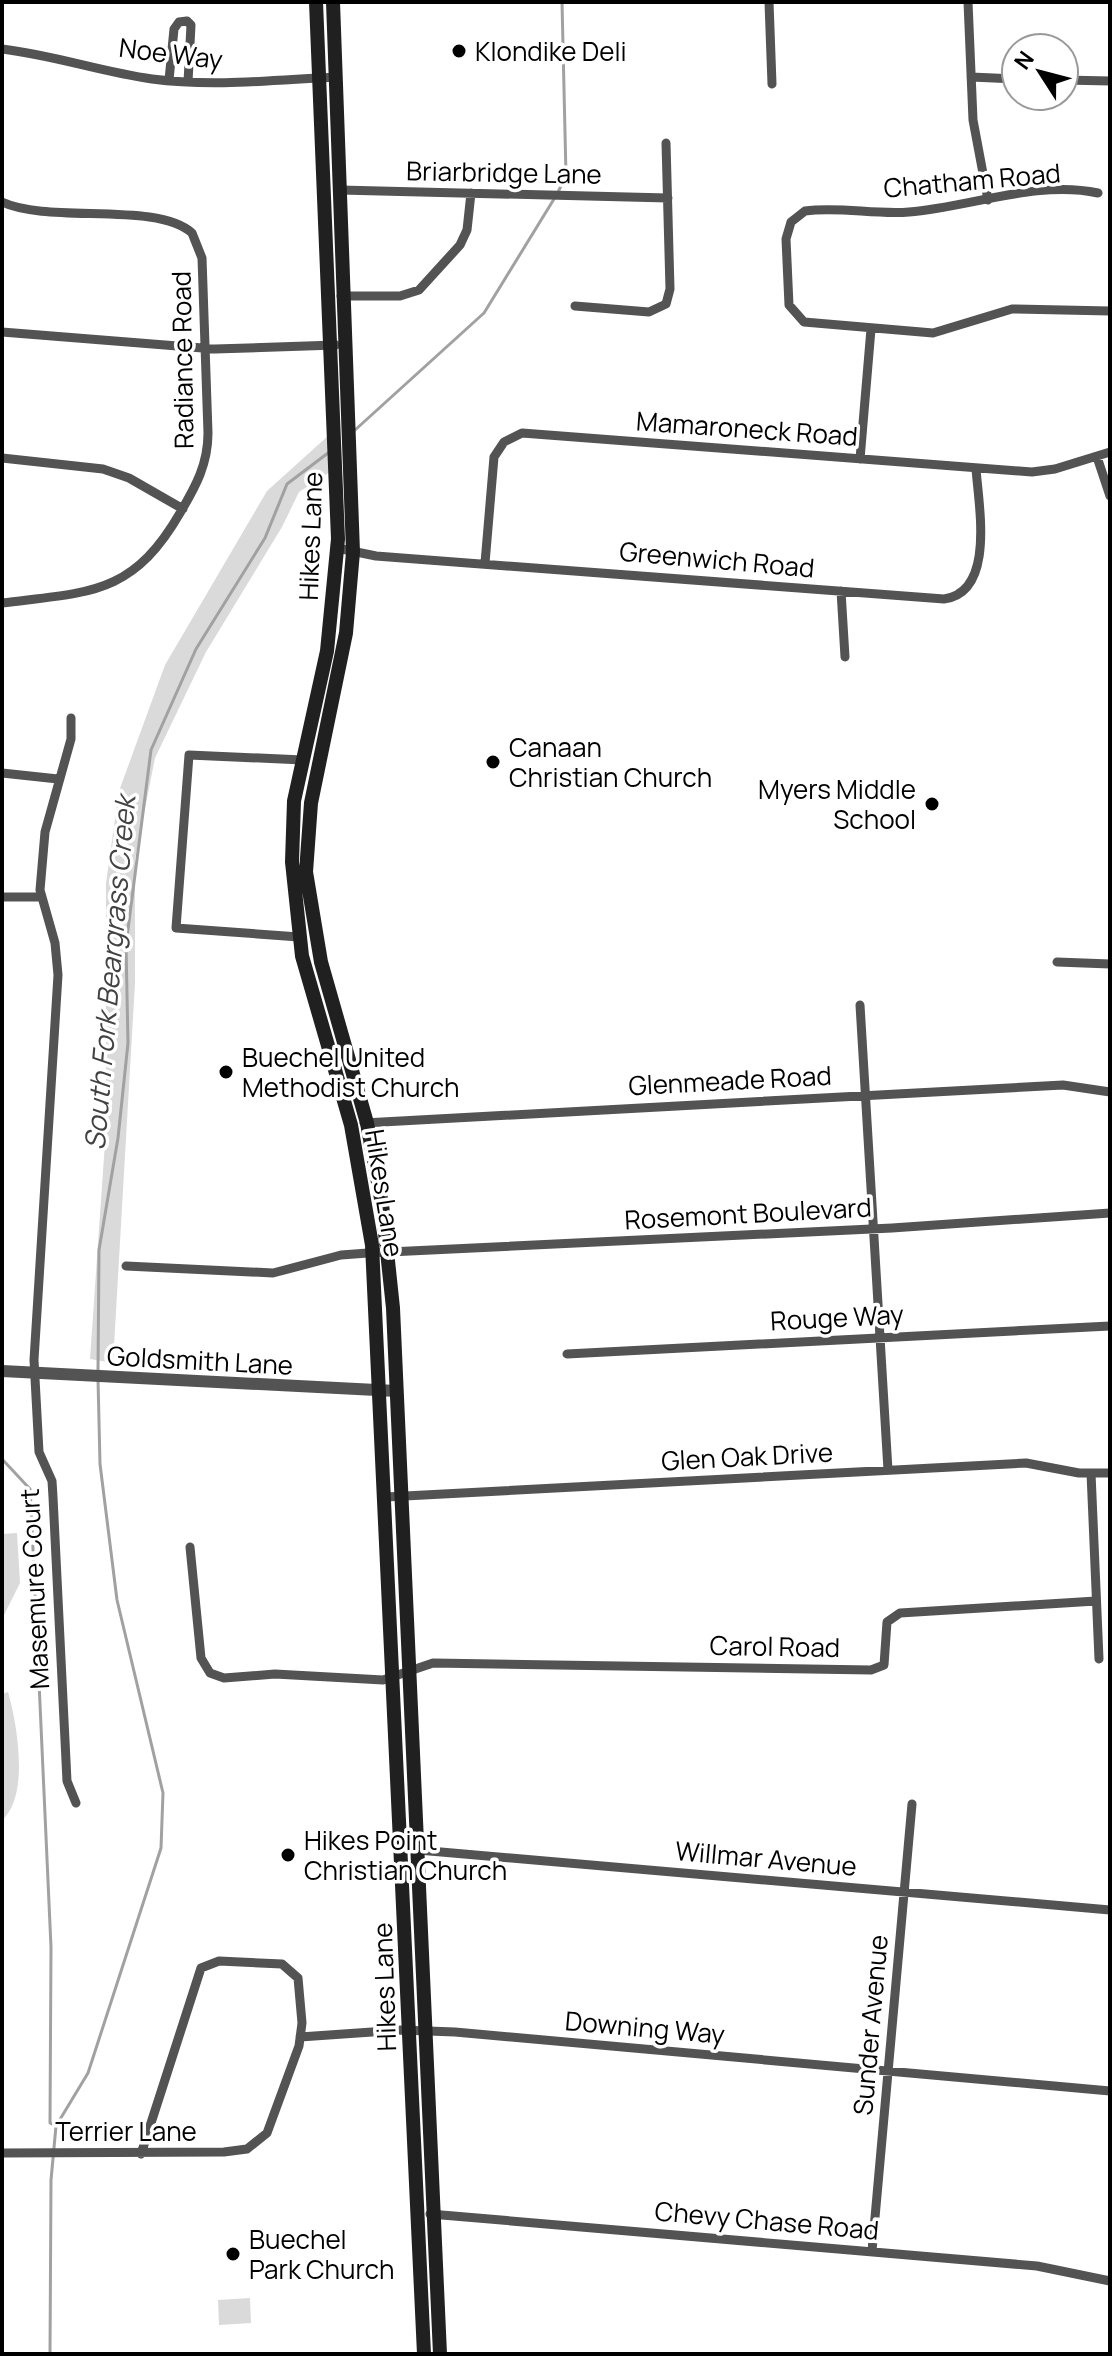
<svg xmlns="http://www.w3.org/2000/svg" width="1112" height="2356" font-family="Manrope,sans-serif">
<rect width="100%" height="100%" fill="#fff"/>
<path fill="#dadada" d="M329,435L330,472L299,492L282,527L206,652L155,758L135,859V983L113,1363L90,1359L106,1128V883L119,791L165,665L267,491Z
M17,1533L20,1583L2,1619V1534Z
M8,1692C17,1723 30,1796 2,1820V1694Z
M250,2298L251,2323L219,2325L218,2300Z"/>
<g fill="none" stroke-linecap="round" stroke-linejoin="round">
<path stroke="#a1a1a1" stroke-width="3" d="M558,192L566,176L562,2
M355,430L484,313L554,199
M98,1371L99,1250L118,1138L128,1043L126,945L151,750L196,649L265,538L287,484L328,453
M2,1459L30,1489L31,1505L51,1947L50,2123L54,2125
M50,2354L51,2180L56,2126L88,2073L161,1848L163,1793L117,1600L100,1464L98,1379"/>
<path stroke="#535353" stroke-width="9" d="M769,2L772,84
M968,2L973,120L988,200
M2,49C53,55 102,72 152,79C213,87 274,80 336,77
M971,77L1016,79
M169,80L174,29L179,22L187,21L191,25L188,82
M1064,80L1110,81
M340,190L668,198
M1098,193C1037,180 970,207 909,212C875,215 839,206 805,211L791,222L786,239L789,305L804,322L933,333L1012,309L1110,311
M2,202C49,224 157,201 192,233L202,258L208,433C208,464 196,486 180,513C132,596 89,592 2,603
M341,296H400L419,290L460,245L467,230L471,193
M575,306L649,312L666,304L670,289L666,143
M2,332L215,349L336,345
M1097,457L1110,496
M2,458L103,469L129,478L183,509
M860,459L871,329
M337,548L376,556L944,599C995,592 979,508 976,469
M485,563L494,457L504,442L522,433L1032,472L1055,469L1110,452
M841,591L845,657
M71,718V739L45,832L40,890L55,943L58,975L34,1360L39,1452L52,1481L53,1497L67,1781L76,1803
M2,773L58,779
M2,897H41
M299,937L176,928L189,755L303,760
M1057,962L1110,964
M860,1005L888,1470
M364,1123L1063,1085L1110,1092
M126,1266L273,1273L341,1255L368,1253L892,1228L1110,1213
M567,1354L1110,1326
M1091,1473L1099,1659
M386,1497L1026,1463L1079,1473H1110
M190,1547L201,1658L210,1673L224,1678L275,1674L383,1680L433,1663L871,1670L884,1665L887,1622L900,1613L1096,1601
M418,1850L1110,1910
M300,2037L401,2030L455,2032L1110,2091
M2,2153L224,2152L247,2149L267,2133L299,2046L302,2023L298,1978L282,1964L219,1961L201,1968L141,2154
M430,2214L1037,2266L1110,2281
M872,2251L912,1804"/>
<path stroke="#535353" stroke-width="12" d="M2,1371L396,1391"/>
<path stroke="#202020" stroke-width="14" d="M316,2L338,539L327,651L294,801L292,862L302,956L351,1125L372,1245L424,2354
M333,2L353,552L346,633L311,803L306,872L321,962L367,1123L382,1204L393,1308L440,2354"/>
</g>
<g fill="#000" stroke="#fff" stroke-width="3">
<circle cx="459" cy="51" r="8"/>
<circle cx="493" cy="762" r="8"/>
<circle cx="932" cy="804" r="8"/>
<circle cx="226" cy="1072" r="8"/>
<circle cx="288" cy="1855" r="8"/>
<circle cx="233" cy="2254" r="8"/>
</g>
<g text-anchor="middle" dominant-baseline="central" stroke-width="7" stroke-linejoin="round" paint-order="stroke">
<g font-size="26" fill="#000" stroke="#fff" text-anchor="start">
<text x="475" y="51">Klondike Deli</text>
<text x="509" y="747">Canaan<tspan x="509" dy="30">Christian Church</tspan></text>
<text x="916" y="789" text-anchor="end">Myers Middle<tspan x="916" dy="30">School</tspan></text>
<text x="242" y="1057">Buechel United<tspan x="242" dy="30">Methodist Church</tspan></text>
<text x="304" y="1840">Hikes Point<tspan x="304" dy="30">Christian Church</tspan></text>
<text x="249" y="2239">Buechel<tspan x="249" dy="30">Park Church</tspan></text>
</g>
<g font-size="26" fill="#000" stroke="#fff">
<text transform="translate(171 53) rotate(7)">Noe Way</text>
<text transform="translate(504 172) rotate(1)">Briarbridge Lane</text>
<text transform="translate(972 180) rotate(-5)">Chatham Road</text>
<text transform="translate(182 360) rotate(-91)">Radiance Road</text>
<text transform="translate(747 428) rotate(4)">Mamaroneck Road</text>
<text transform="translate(310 536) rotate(-88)">Hikes Lane</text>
<text transform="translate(717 559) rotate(5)">Greenwich Road</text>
<text transform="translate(730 1080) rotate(-3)">Glenmeade Road</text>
<text transform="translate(385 1193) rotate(81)">Hikes Lane</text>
<text transform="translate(748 1213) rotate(-3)">Rosemont Boulevard</text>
<text transform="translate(837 1317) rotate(-3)">Rouge Way</text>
<text transform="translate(200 1360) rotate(3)">Goldsmith Lane</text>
<text transform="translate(747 1456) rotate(-3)">Glen Oak Drive</text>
<text transform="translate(34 1589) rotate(-93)">Masemure Court</text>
<text transform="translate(775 1646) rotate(1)">Carol Road</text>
<text transform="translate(766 1858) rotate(5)">Willmar Avenue</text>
<text transform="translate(384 1987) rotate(-92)">Hikes Lane</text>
<text transform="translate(870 2025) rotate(-85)">Sunder Avenue</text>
<text transform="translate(645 2027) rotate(5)">Downing Way</text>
<text x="126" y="2131">Terrier Lane</text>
<text transform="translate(767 2220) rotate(5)">Chevy Chase Road</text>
</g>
<g font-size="28" font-style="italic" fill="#424242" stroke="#fff">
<text transform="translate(109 973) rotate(-85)">South Fork Beargrass Creek</text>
</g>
</g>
<rect width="1112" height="2356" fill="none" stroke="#000000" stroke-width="8"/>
<g transform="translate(1040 72) rotate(306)"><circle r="38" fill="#ffffff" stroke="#999999" stroke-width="2"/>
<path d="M0-6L14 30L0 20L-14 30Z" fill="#000000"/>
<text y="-12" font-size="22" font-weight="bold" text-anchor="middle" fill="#000000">N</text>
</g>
</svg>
